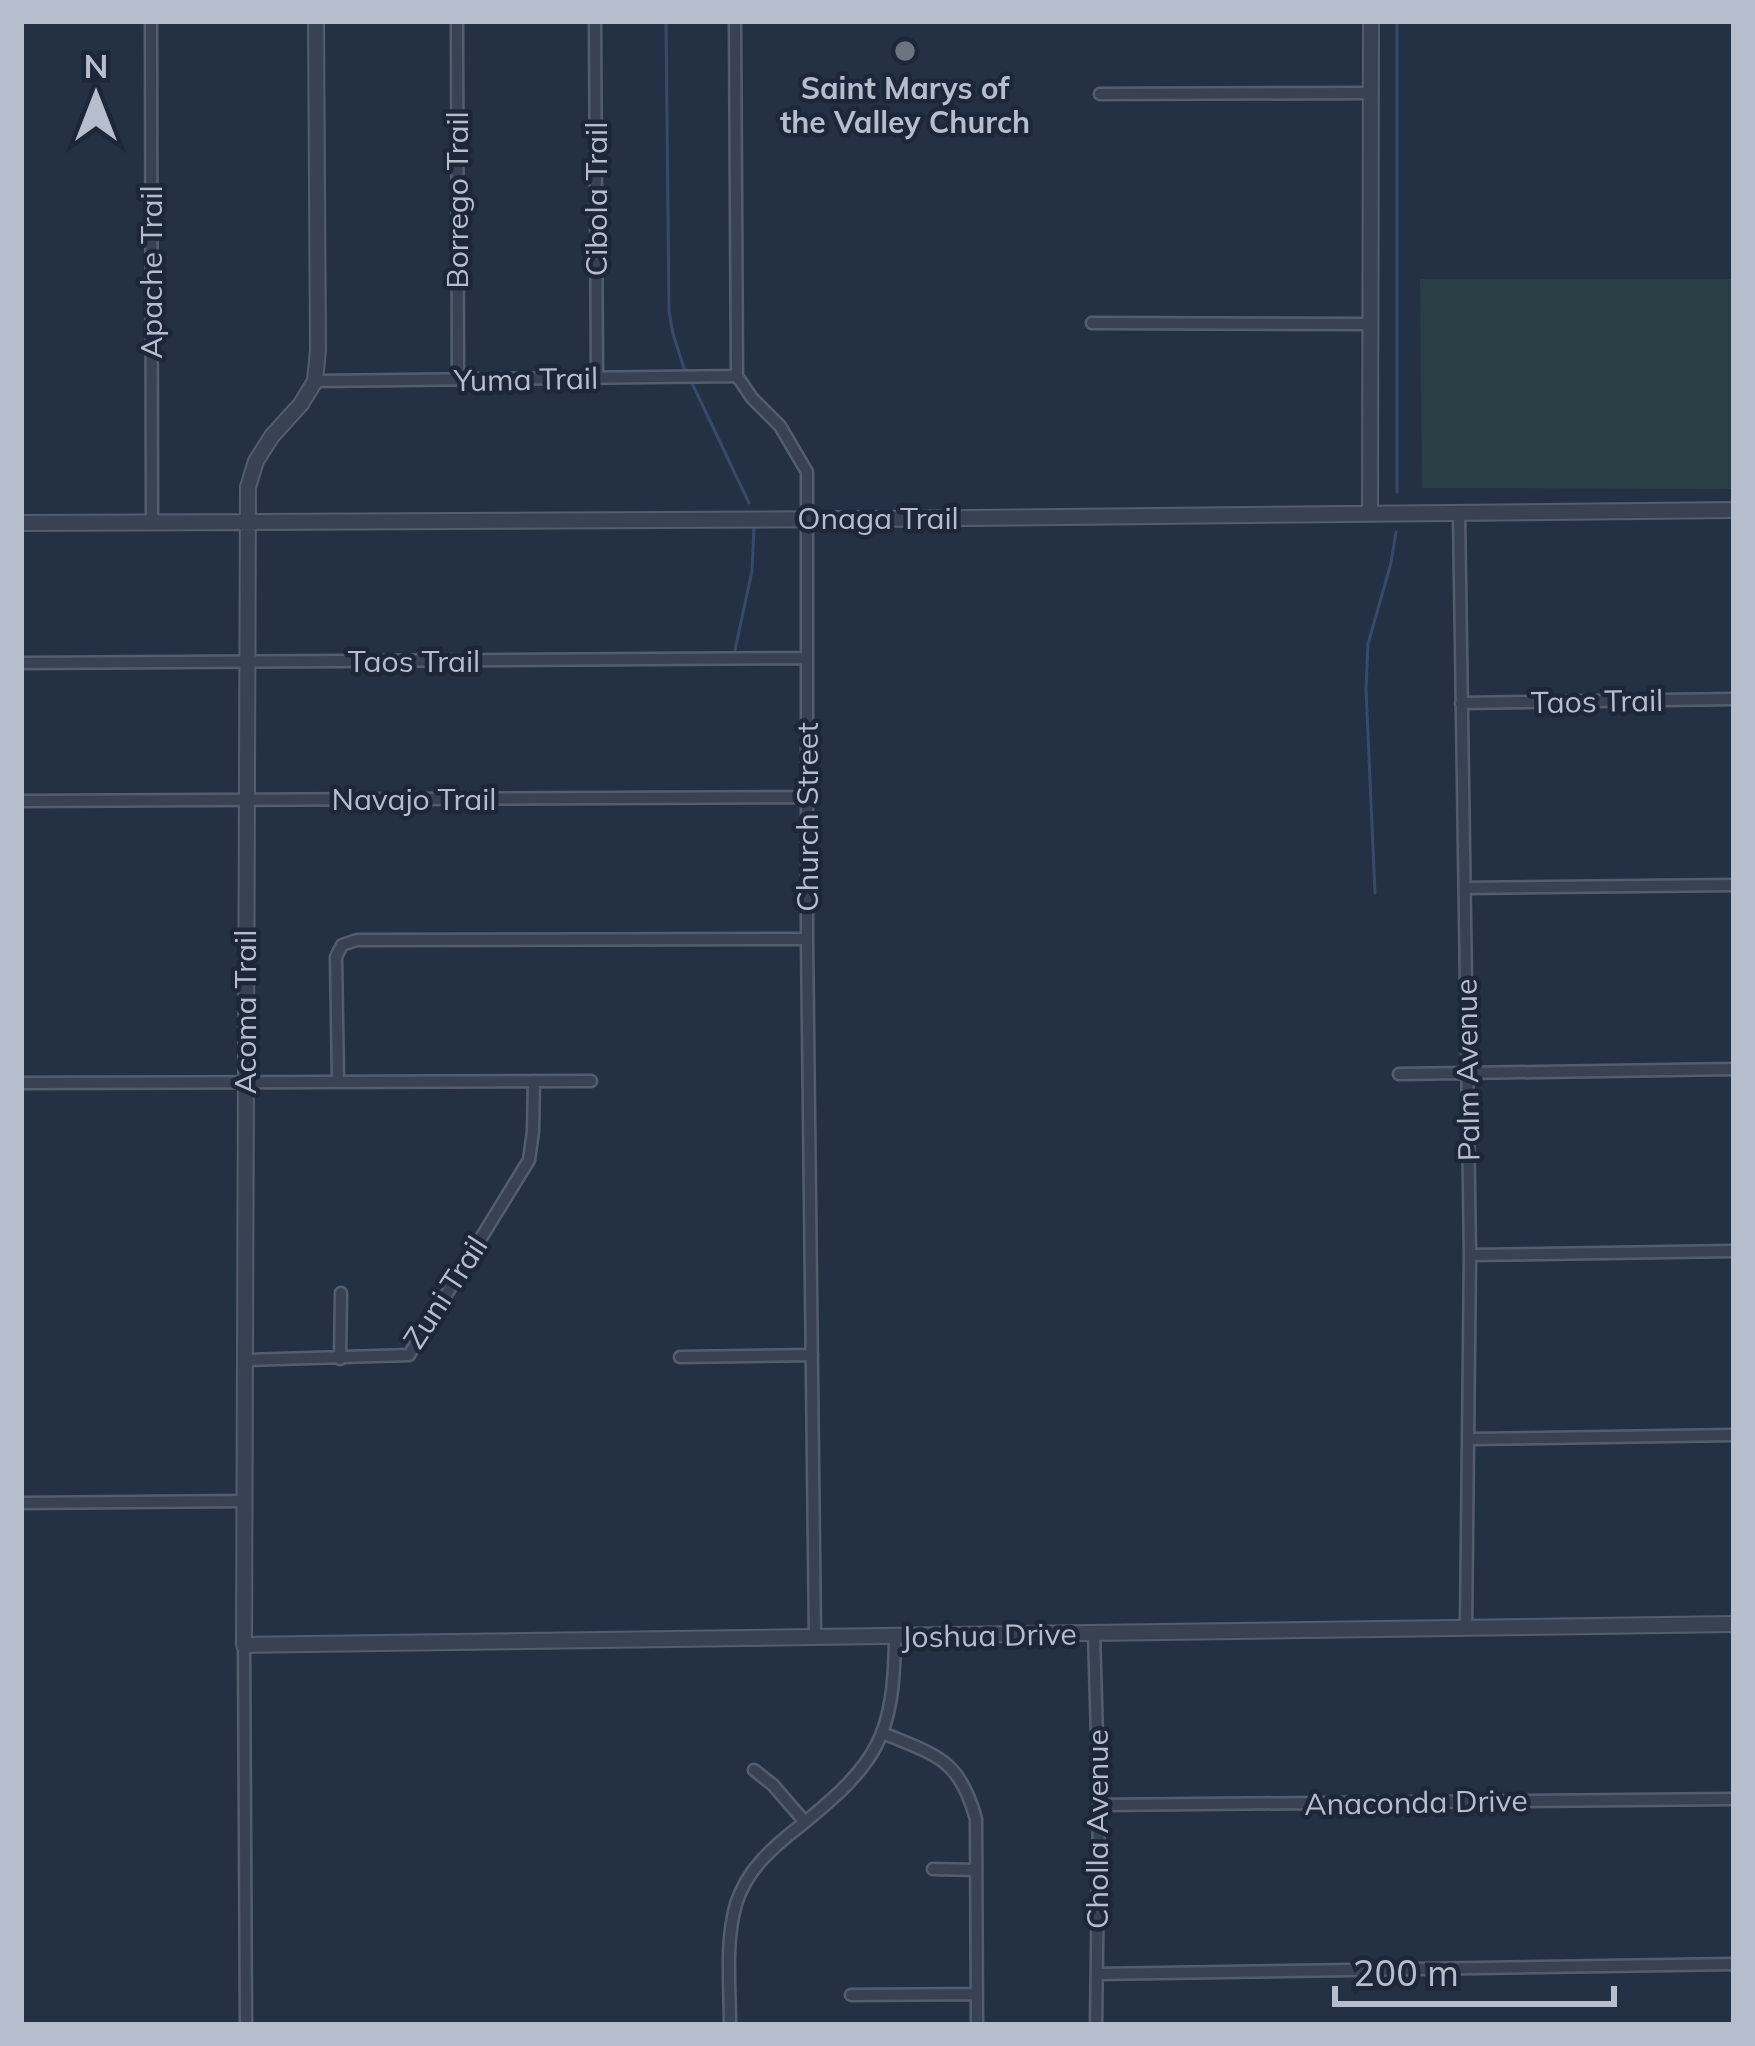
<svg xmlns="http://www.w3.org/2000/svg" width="1755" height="2046" font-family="Mulish,sans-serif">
<rect width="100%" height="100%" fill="#243044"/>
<path fill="#273f45" d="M1420,279H1734V489L1422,488Z"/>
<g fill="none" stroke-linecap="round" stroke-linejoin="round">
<path stroke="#374a6c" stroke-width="3" d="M666,21L669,311L673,334L685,371
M690,379L749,503
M1397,492V21
M735,650L752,571L754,527
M1375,893L1366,689L1368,644L1391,563L1396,532"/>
<defs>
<path id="minor" d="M151,21L152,522
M457,21L458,380
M595,21L597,378
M735,21L737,376L752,398L780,426L807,472V939L815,1637
M1100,94L1372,93
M1092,323L1371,324
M315,381L737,376
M1459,512L1470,1255L1466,1628
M21,663L807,658
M1461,703L1734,699
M21,801L806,797
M1465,888L1734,885
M1399,1074L1734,1069
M338,1081L336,957L342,945L357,940L807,939
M21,1083L591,1081
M1470,1255L1734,1251
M680,1357L812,1355
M340,1359L341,1293
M244,1360L409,1355L529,1160L533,1131L534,1081
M1470,1439L1734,1435
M21,1503L244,1501
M1094,1633L1099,1805L1096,2025
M244,1645L246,2025
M883,1733C937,1756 959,1758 976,1819L977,2025
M754,1770L773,1785L805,1822
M1099,1805L1734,1799
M933,1869L976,1870
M1097,1974L1734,1964
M851,1995L977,1994
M730,2025C730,1986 725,1942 736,1904C747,1869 773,1847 800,1826C878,1763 894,1737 895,1636"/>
<path id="tertiary" d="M316,21L318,350L315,381L301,404L272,436L256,461L248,487L244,1645L1734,1624
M1370,513L1371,21
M21,523L874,519L1734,510"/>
</defs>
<use href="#minor" stroke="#545d6d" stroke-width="15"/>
<use href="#tertiary" stroke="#545d6d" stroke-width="18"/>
<use href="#minor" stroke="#394253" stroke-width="10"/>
<use href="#tertiary" stroke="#394253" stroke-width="14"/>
</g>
<circle fill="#6b7280" stroke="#1e2739" stroke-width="4.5" cx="905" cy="51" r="12"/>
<g text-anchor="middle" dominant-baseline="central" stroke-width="9" stroke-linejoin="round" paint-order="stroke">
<g font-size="30" font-weight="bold" fill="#b6becd" stroke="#1e2739">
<text x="905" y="88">Saint Marys of<tspan x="905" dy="34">the Valley Church</tspan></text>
</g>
<g font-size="30" fill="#b6becd" stroke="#1e2739">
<text transform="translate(596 199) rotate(-90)">Cibola Trail</text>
<text transform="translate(457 200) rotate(-90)">Borrego Trail</text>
<text transform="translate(151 272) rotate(-90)">Apache Trail</text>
<text transform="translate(526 379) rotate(-1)">Yuma Trail</text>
<text x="878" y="518">Onaga Trail</text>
<text x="414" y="661">Taos Trail</text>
<text transform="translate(1597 701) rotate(-1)">Taos Trail</text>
<text x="414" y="799">Navajo Trail</text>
<text transform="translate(807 817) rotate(-90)">Church Street</text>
<text transform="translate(245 1012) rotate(-90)">Acoma Trail</text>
<text transform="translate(1467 1070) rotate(-91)">Palm Avenue</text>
<text transform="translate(445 1292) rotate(-57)">Zuni Trail</text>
<text transform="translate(989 1635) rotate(-1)">Joshua Drive</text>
<text transform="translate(1416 1802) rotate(-1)">Anaconda Drive</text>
<text transform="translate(1097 1829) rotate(-90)">Cholla Avenue</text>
</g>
</g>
<rect width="1755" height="2046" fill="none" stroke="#b6becd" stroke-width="48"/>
<g transform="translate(96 96)" stroke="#1e2739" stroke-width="9" paint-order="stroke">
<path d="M0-9L21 45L0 30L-21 45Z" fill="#b6becd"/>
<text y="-18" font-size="33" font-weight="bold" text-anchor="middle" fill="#b6becd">N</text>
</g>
<path d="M1335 1986v18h279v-18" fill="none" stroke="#b6becd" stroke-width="6"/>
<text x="1353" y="1986" font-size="36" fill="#b6becd" stroke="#1e2739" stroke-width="9" paint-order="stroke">200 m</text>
</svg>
